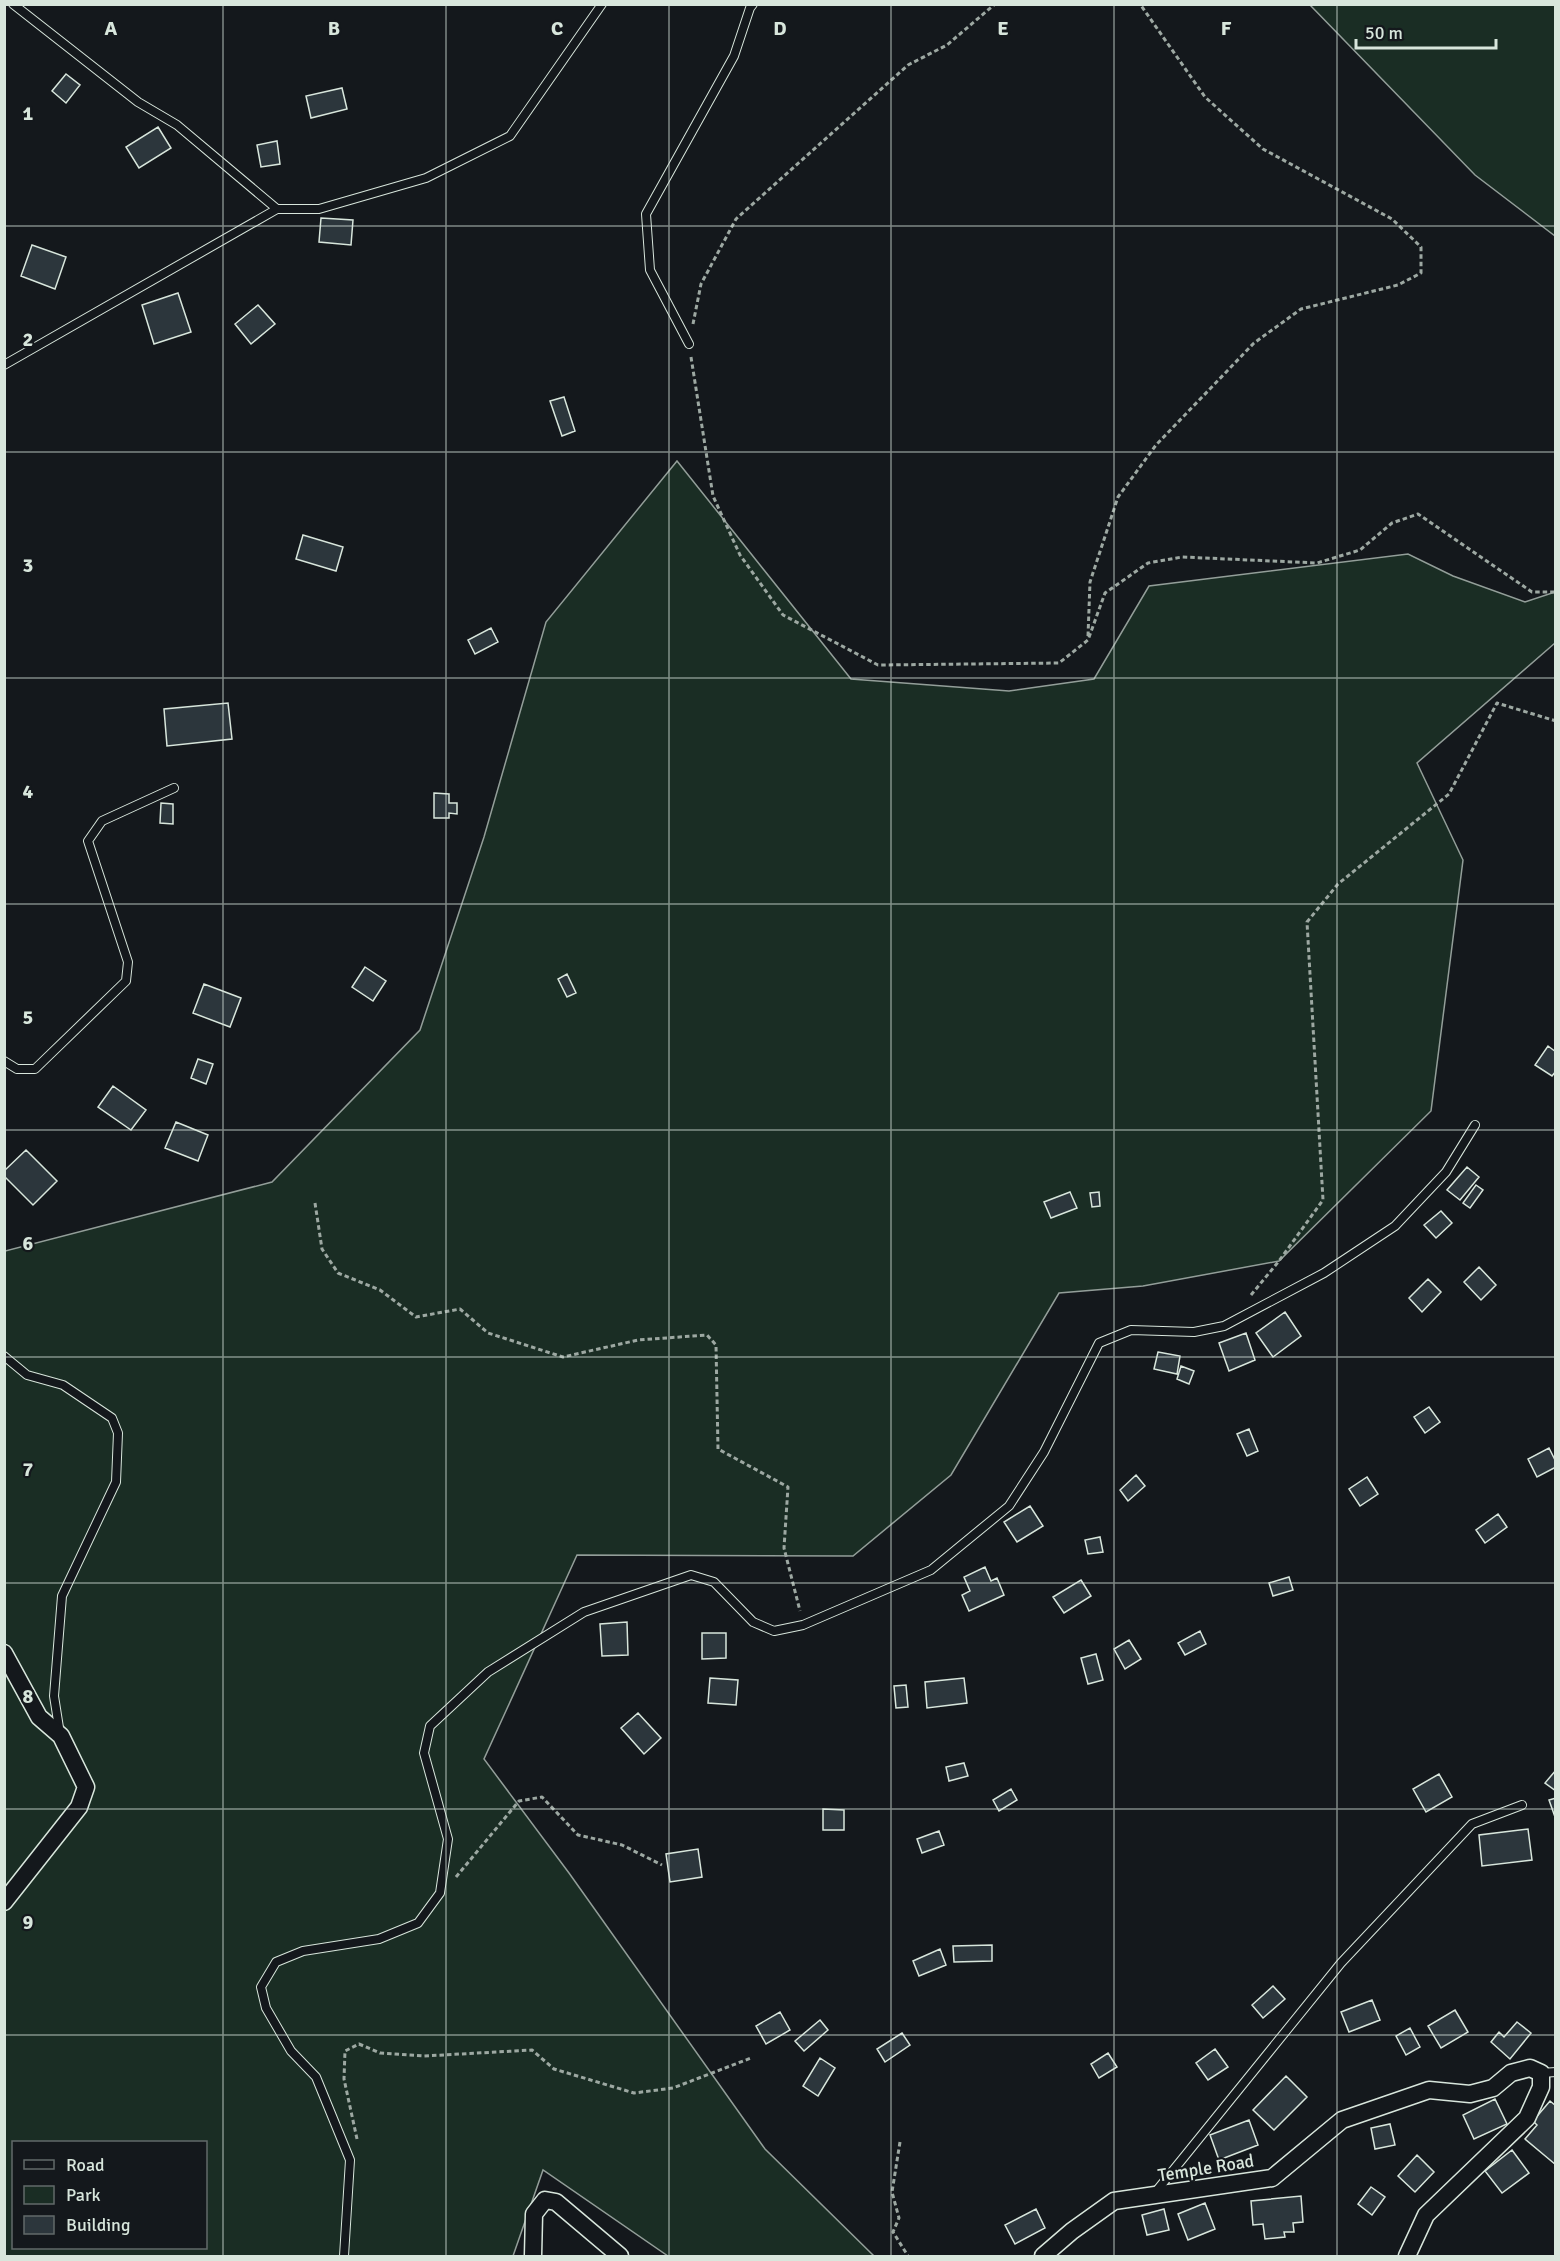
<svg xmlns="http://www.w3.org/2000/svg" width="1560" height="2261" font-family="Signika,sans-serif">
<rect width="100%" height="100%" fill="#14181c"/>
<path fill="#1a2d24" stroke="#939e99" stroke-width="1.5" fill-rule="evenodd" d="M1310,5H1555V236L1475,175Z
M677,461L851,679L1009,691L1094,679L1149,586L1408,554L1453,576L1525,602L1555,592V643L1417,763L1463,860L1431,1111L1279,1261L1143,1286L1059,1293L951,1475L853,1556L577,1555L484,1759L569,1873L765,2149L874,2256H668L543,2170L513,2256H5V1251L272,1182L420,1030L484,837L546,622ZM14,2142H206V2248H14Z"/>
<path fill="#2c363c" stroke="#d8e6dc" stroke-width="1.5" d="M66,74L80,85L66,103L52,91Z
M342,88L347,109L311,118L306,96Z
M158,127L171,148L139,168L126,147Z
M277,141L280,164L261,167L257,145Z
M321,218L353,220L351,245L319,242Z
M32,245L66,257L55,289L21,276Z
M178,293L191,332L154,344L142,305Z
M258,305L275,324L251,344L235,324Z
M564,397L575,431L562,436L550,401Z
M303,535L343,547L336,571L296,559Z
M491,628L498,642L475,654L468,640Z
M228,703L232,739L167,746L164,709Z
M434,793L449,794V803H457V814L449,813V818H434Z
M161,803L173,804V824L160,823Z
M365,967L386,981L373,1001L352,987Z
M567,974L576,993L567,997L558,979Z
M204,984L241,998L230,1027L193,1013Z
M1548,1046L1556,1052V1071L1552,1076L1535,1065Z
M198,1059L213,1064L206,1084L191,1078Z
M113,1086L146,1110L131,1130L98,1107Z
M176,1122L208,1135L198,1161L165,1148Z
M26,1150L57,1181L33,1205L4,1176V1171Z
M1467,1167L1479,1177L1460,1200L1447,1190Z
M1476,1185L1483,1190L1470,1208L1463,1203Z
M1070,1192L1077,1208L1051,1218L1044,1202Z
M1099,1192L1100,1206L1092,1207L1090,1193Z
M1441,1211L1452,1223L1436,1238L1424,1225Z
M1479,1267L1496,1285L1481,1300L1464,1282Z
M1428,1279L1441,1292L1422,1312L1409,1298Z
M1285,1312L1301,1336L1273,1357L1256,1333Z
M1246,1333L1255,1360L1229,1371L1219,1343Z
M1158,1352L1180,1356L1177,1374L1154,1369Z
M1181,1366L1194,1371L1189,1384L1177,1379Z
M1429,1407L1440,1422L1425,1433L1414,1417Z
M1249,1429L1258,1451L1247,1456L1237,1434Z
M1549,1448L1556,1462V1467L1537,1477L1528,1459Z
M1136,1475L1145,1486L1128,1501L1120,1490Z
M1367,1477L1378,1494L1360,1506L1349,1489Z
M1030,1506L1043,1526L1017,1542L1004,1522Z
M1498,1514L1507,1527L1485,1543L1476,1530Z
M1100,1537L1103,1552L1088,1554L1085,1540Z
M985,1567L991,1581L997,1578L1004,1595L969,1611L962,1595L970,1591L964,1577Z
M1289,1577L1293,1590L1273,1596L1269,1583Z
M1081,1580L1091,1596L1064,1613L1053,1597Z
M627,1622L628,1655L602,1656L600,1624Z
M1200,1631L1206,1644L1185,1655L1178,1643Z
M702,1633H726V1658L702,1659Z
M1129,1640L1141,1659L1125,1669L1114,1649Z
M1096,1654L1103,1680L1088,1684L1081,1658Z
M710,1678L738,1680L736,1705L708,1703Z
M964,1678L967,1703L927,1708L925,1682Z
M906,1685L908,1707L896,1708L894,1686Z
M638,1713L661,1738L644,1754L621,1728Z
M964,1763L968,1776L949,1781L946,1767Z
M1556,1770V1791L1545,1783Z
M1439,1774L1452,1797L1426,1812L1413,1789Z
M1011,1789L1017,1800L999,1811L993,1800Z
M1556,1798V1817H1555L1549,1800Z
M823,1809L844,1810V1830H823Z
M1528,1829L1532,1860L1482,1866L1479,1835Z
M939,1831L944,1845L922,1853L917,1839Z
M698,1849L702,1877L670,1882L666,1854Z
M992,1945V1961L954,1962L953,1946Z
M940,1949L946,1965L919,1976L913,1961Z
M1273,1986L1285,1999L1263,2018L1252,2005Z
M1372,2000L1380,2020L1349,2032L1341,2012Z
M1455,2010L1468,2032L1441,2048L1428,2026Z
M780,2012L790,2030L766,2044L756,2026Z
M820,2020L828,2030L804,2051L795,2041Z
M1517,2022L1531,2033L1510,2059L1491,2042L1499,2032L1504,2037Z
M1410,2028L1420,2047L1406,2055L1396,2036Z
M902,2033L910,2045L885,2062L877,2049Z
M1215,2049L1228,2067L1208,2080L1196,2063Z
M1108,2053L1117,2067L1099,2078L1091,2064Z
M820,2058L835,2068L818,2096L803,2086Z
M1286,2076L1307,2097L1274,2130L1253,2110Z
M1495,2099L1507,2124L1474,2139L1463,2115Z
M1550,2101L1556,2106V2165L1525,2139L1537,2125L1533,2121Z
M1249,2120L1258,2145L1219,2160L1210,2135Z
M1390,2124L1395,2145L1375,2149L1371,2128Z
M1512,2150L1529,2173L1502,2193L1485,2171Z
M1417,2155L1434,2172L1415,2192L1398,2176Z
M1371,2187L1385,2197L1372,2215L1358,2204Z
M1301,2196L1303,2222L1293,2223L1294,2232H1284L1285,2237L1265,2239L1263,2224L1253,2225L1251,2201Z
M1205,2203L1215,2229L1188,2240L1178,2214Z
M1036,2209L1045,2228L1015,2244L1005,2225Z
M1164,2209L1169,2230L1147,2235L1142,2215Z"/>
<g fill="none" stroke-linecap="round" stroke-linejoin="round">
<defs>
<path id="lane" d="M13,4L138,102L177,125L277,209H319L426,178L510,136L602,4
M689,344L650,270L646,214L734,56L750,8L753,4
M4,365L277,209
M4,1061L17,1069H35L126,981L128,962L88,841L102,821L174,788
M4,1356L27,1375L63,1385L112,1418L118,1433L116,1482L62,1596L54,1696L60,1734
M1541,2073L1556,2072
M1154,2194L1341,1963L1472,1824L1522,1805
M344,2256L350,2160L316,2077L291,2051L266,2008L261,1987L276,1962L303,1951L379,1939L418,1923L440,1893L448,1839L424,1753L430,1726L488,1672L584,1612L691,1575L714,1582L753,1622L774,1631L803,1625L931,1570L1009,1506L1044,1452L1099,1343L1131,1330L1194,1332L1224,1326L1324,1273L1395,1226L1446,1172L1475,1125"/>
<path id="street" d="M4,1653L39,1717L61,1736L86,1787L79,1807L4,1902
M533,2256L534,2214L545,2200L556,2202L620,2256
M1043,2256L1072,2231L1114,2201L1272,2178L1342,2120L1429,2090L1470,2094L1493,2088L1511,2073L1530,2068L1541,2073V2087L1527,2118L1426,2215L1407,2256"/>
</defs>
<use href="#lane" stroke="#d8e6dc" stroke-width="10"/>
<use href="#street" stroke="#d8e6dc" stroke-width="19"/>
<path stroke="#9da8a2" stroke-width="3" stroke-dasharray="4.5 3" stroke-linecap="butt" d="M693,324L701,284L736,219L908,65L947,45L995,4
M691,357L713,496L740,555L783,615L878,665L1059,663L1088,640L1105,593L1148,563L1182,557L1317,563L1360,550L1392,523L1418,514L1532,592H1556
M1088,636L1090,582L1118,497L1156,445L1254,343L1301,309L1398,285L1421,273V247L1392,219L1263,149L1205,97L1140,4
M315,1203L322,1249L338,1273L380,1290L416,1317L460,1309L488,1333L563,1357L638,1340L707,1335L716,1345L718,1449L788,1487L784,1548L800,1611
M1251,1295L1279,1261L1323,1200L1307,922L1338,884L1449,794L1497,703L1556,721
M456,1877L519,1801L542,1797L578,1835L622,1845L662,1865
M357,2139L344,2079L345,2051L359,2044L380,2053L424,2056L532,2050L554,2069L634,2093L673,2088L751,2058
M900,2142L892,2192L899,2218L893,2232L908,2256"/>
<use href="#lane" stroke="#14181c" stroke-width="8"/>
<use href="#street" stroke="#14181c" stroke-width="16"/>
</g>
<path fill="none" stroke="#d8e6dc" stroke-width="1.5" stroke-opacity="0.55" d="M223,4V2256M446,4V2256M669,4V2256M891,4V2256M1114,4V2256M1337,4V2256M4,226H1556M4,452H1556M4,678H1556M4,904H1556M4,1130H1556M4,1357H1556M4,1583H1556M4,1809H1556M4,2035H1556"/>
<g text-anchor="middle" dominant-baseline="central" stroke-width="4.5" stroke-linejoin="round" paint-order="stroke">
<g font-size="18" fill="#d8e6dc" stroke="#14181c">
<text transform="translate(1206 2168) rotate(-9)">Temple Road</text>
</g>
</g>
<g font-size="20" text-anchor="middle" font-weight="bold" fill="#d8e6dc" stroke="#14181c" stroke-width="4.5" stroke-linejoin="round" paint-order="stroke">
<text x="111" y="35">A</text>
<text x="334" y="35">B</text>
<text x="557" y="35">C</text>
<text x="780" y="35">D</text>
<text x="1003" y="35">E</text>
<text x="1226" y="35">F</text>
<text x="28" y="120">1</text>
<text x="28" y="346">2</text>
<text x="28" y="572">3</text>
<text x="28" y="798">4</text>
<text x="28" y="1024">5</text>
<text x="28" y="1250">6</text>
<text x="28" y="1476">7</text>
<text x="28" y="1703">8</text>
<text x="28" y="1929">9</text>
</g>
<rect width="1560" height="2261" fill="none" stroke="#d8e6dc" stroke-width="12"/>
<rect x="12" y="2141" width="195" height="108" fill="#14181c" stroke="#626a69" stroke-width="1.5"/>
<rect x="24" y="2160" width="30" height="9" fill="#14181c" stroke="#626a69" stroke-width="1.5"/>
<text x="66" y="2171" font-size="18" fill="#d8e6dc">Road</text>
<rect x="24" y="2186" width="30" height="18" fill="#1a2d24" stroke="#626a69" stroke-width="1.5"/>
<text x="66" y="2201" font-size="18" fill="#d8e6dc">Park</text>
<rect x="24" y="2216" width="30" height="18" fill="#2c363c" stroke="#626a69" stroke-width="1.5"/>
<text x="66" y="2231" font-size="18" fill="#d8e6dc">Building</text>
<path d="M1356 39v9h140v-9" fill="none" stroke="#d8e6dc" stroke-width="3"/>
<text x="1365" y="39" font-size="18" fill="#d8e6dc" stroke="#14181c" stroke-width="4.5" paint-order="stroke">50 m</text>
</svg>
